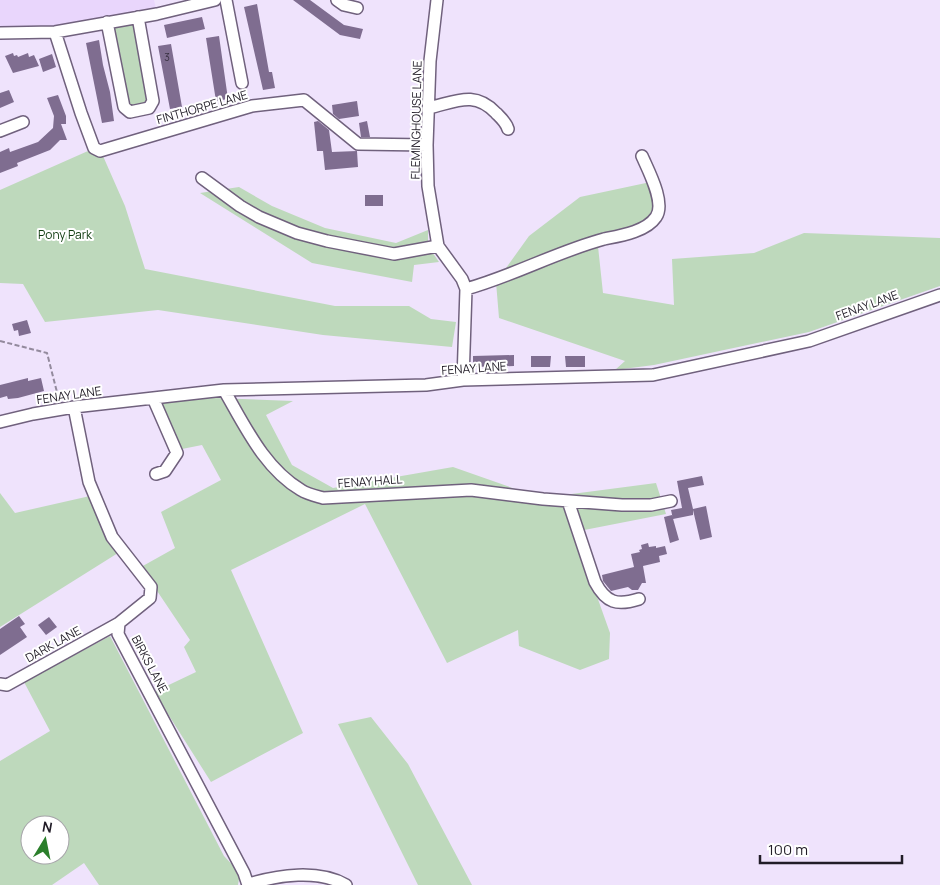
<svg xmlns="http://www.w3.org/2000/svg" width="940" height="885" font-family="Manrope,sans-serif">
<rect width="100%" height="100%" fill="#efe3fc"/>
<path fill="#e9d6fc" d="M0,0H154L157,14L0,33Z"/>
<path fill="#bed9bc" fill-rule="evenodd" d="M138,17L153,101L130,112L107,22Z
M88,151L103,156L125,206L145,269L335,306H409L431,319L456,322L452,347L323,335L158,310L45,322L23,284L0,283V190Z
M660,180L662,219L597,237L603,293L674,305L672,259L754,253L804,233L940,238V286L809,332L654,365L615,370L625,361L499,318L496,282L529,236L580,197Z
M239,187L272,206L325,228L396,243L428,230V246L439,262L414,265L412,282L312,263L200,193Z
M214,398L293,401L266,415L292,465L333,488L453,467L541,498L656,483L666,514L574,532L610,633L609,659L580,670L519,646L518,630L447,663L365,504L231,570L303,733L211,782L154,692L196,672L184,647L190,640L141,567L175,548L161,512L221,480L202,445L177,450L154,401Z
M0,493L15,513L90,496L118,553L0,627Z
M110,636L224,856L240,873L238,885H99L84,863L52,885H0V761L50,731L24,682ZM30,825H60V855H30Z
M371,717L408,764L472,885H418L338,724Z"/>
<path fill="#7f6d90" d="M293,0H310L344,25L363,29L360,39L340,35Z
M257,4L269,72H272L275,88L263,90L244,7Z
M202,17L205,29L167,38L164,25Z
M219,36L228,99L216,101L206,38Z
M99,40L103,65L110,92L114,121L102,123L86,43Z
M171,44L182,107L170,109L158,46Z
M13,53L14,56L17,55L18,57L28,53L29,57L34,55L39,66L13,73L5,56Z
M52,54L56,67L43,72L39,59Z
M9,90L14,102L0,108V93Z
M58,95L66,116V124H61L67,140H60L50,150L17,163L18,166L0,173V152L9,148L10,152L38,142L53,128L54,116L47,98Z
M357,101L359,116L339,119L333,114L332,105Z
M318,121L329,130L332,152L357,151L358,167L325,170L323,151H317L314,122Z
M367,121L370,137H361L359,123Z
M365,195H383V206H365Z
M27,320L31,333L19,336L18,330L14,331L12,324Z
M514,355V366L473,367V356Z
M531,356H551L550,367H531Z
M565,356H585V367H566Z
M28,378V381L41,378L44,391L18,398L8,399L7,396L0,398V385Z
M702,476L704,485L688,488L693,509L706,506L712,537L700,540L693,510V515L673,519L671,510L682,508L677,481Z
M672,515L679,540L670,543L664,517Z
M648,543L649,547L656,546V548L665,546L667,554L659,556L660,562L643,566L646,583H642L638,590H632L628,587L611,591L603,581L602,575L634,567L631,554L640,552L639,550L642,549L641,545Z
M19,616L25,624L20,627L27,637L0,655V629Z
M49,617L57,627L46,635L38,625Z"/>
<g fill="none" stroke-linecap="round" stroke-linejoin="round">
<defs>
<path id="minor" d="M226,0L242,83
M337,0L344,5L357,8
M437,0L430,61L427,145L428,186L438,246L462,279L466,289L463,380
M107,22L124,107L130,112L149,108L153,101L138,17
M55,32L81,113L94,148L100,151L252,106L304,100L358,144L427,145
M0,33L55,32L157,14L215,0
M428,108C456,102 474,90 496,113C501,118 506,122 508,129
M0,131L23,122
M202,178L240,206L259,217L297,233L327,241L394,254L438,246
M466,289C513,276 556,252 604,239C619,236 646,232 656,217C666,203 648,170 642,156
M224,390C245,426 264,468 301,490C307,494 316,496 323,498L471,490L543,499L622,505H651L671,501
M153,398L177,453L165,471L156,474
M74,407L89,482L112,537L151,587L150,598L119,623L118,634L244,873L248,885
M0,422L33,414L74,407L224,390L426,385L463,380L653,375L809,341L940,295
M568,501L595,582C606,603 617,606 639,599
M0,684L7,685L119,623
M249,884C278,875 318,869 346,885"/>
</defs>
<use href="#minor" stroke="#70617d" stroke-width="14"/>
<path stroke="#938a9d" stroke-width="2" stroke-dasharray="5 2.5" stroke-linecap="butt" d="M0,341L47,353L59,400"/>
<use href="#minor" stroke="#fff" stroke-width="11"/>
</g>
<g text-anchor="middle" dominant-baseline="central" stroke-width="4" stroke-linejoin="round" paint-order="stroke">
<g font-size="10" fill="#383041">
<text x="167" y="57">3</text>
</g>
<g font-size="12" fill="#211c27" stroke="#fff">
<text transform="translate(202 107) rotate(-16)">FINTHORPE LANE</text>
<text transform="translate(416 120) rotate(-89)">FLEMINGHOUSE LANE</text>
<text transform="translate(867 305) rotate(-20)">FENAY LANE</text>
<text transform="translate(474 368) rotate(-4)">FENAY LANE</text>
<text transform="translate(69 395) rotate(-8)">FENAY LANE</text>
<text transform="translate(370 481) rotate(-4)">FENAY HALL</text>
<text transform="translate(53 644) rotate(-29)">DARK LANE</text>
<text transform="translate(150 664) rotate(62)">BIRKS LANE</text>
</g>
<g font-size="12" fill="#0d3a0d" stroke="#fff">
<text x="65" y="234">Pony Park</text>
</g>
</g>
<g transform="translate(45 840) rotate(10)"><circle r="24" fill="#ffffff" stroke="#a6a4a9"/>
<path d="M0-4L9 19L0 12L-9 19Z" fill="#2b7f2b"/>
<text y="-8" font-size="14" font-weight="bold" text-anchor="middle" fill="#211c27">N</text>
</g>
<path d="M760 855v8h142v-8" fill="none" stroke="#211c27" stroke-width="2.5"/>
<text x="768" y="855" font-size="15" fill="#211c27" stroke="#ffffff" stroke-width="4" paint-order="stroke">100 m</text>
</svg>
